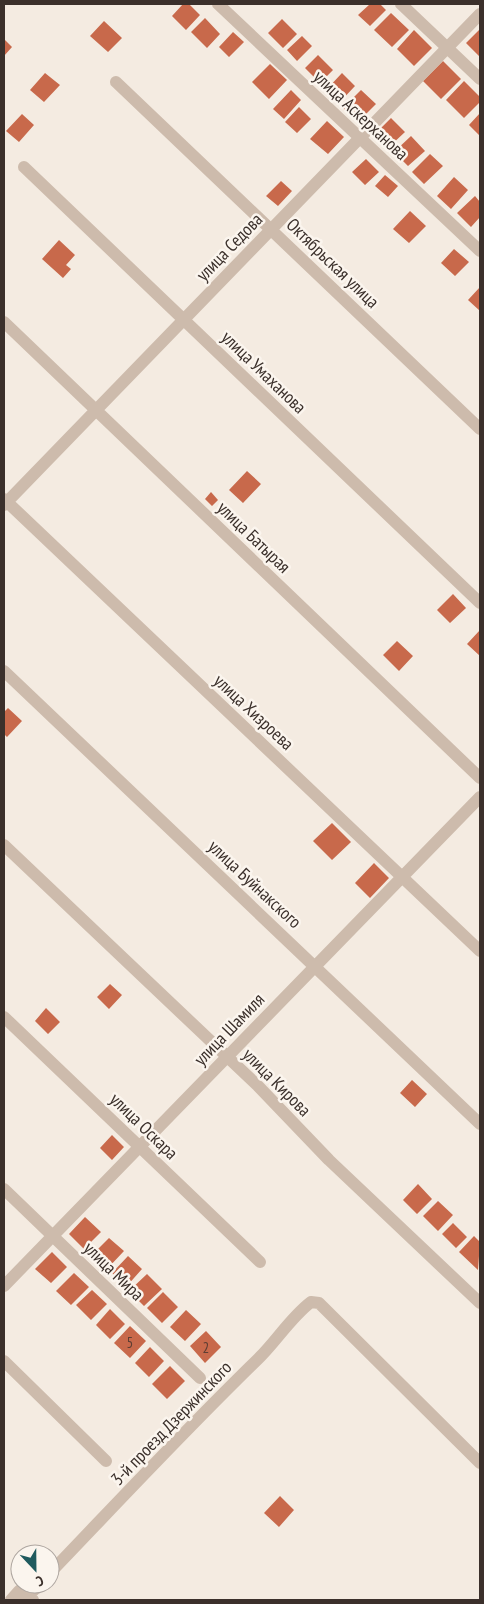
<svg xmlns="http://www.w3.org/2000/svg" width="484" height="1604" font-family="'PT Sans Narrow',sans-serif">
<rect width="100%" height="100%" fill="#f4ebe1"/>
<path fill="#c8694b" d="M183,4H189L200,15L186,30L172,16Z
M370,4H380L386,10L370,26L358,15Z
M391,13L409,30L392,47L374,30Z
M205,18L220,34L207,48L191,32Z
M282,19L297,34L283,48L268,33Z
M104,21L122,38L108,52L90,36Z
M480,29V57L466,43Z
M414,30L432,48L414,66L397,49Z
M233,32L244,42L229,57L219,47Z
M302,36L312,46L297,61L287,50Z
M4,39L12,47L4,56Z
M318,55L333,70L320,83L305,68Z
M443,61L461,79L441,99L423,81Z
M270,64L287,80L269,99L252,82Z
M45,73L60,85L44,102L30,90Z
M342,73L355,86L339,103L326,90Z
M464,81L480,97V102L464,118L446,100Z
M291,90L301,100L284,119L273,109Z
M361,90L376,104L358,122L343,108Z
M299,107L311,119L297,133L285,122Z
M480,113V136L469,125Z
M22,114L34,125L19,142L6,131Z
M391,118L405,132L389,147L376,133Z
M327,121L344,137L328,154L310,139Z
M411,136L425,151L408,166L394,152Z
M430,154L443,166L424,184L412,172Z
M366,159L379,172L365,185L352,172Z
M385,175L398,186L388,197L375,186Z
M454,177L468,190L451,209L437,196Z
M281,181L292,191L278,206L266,196Z
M475,196L480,202V217L471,227L457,213Z
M410,211L426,226L409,243L393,229Z
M59,240L75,255L66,265L71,269L63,278L42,259Z
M454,249L469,262L455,276L441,263Z
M480,287V311L468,300Z
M247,471L261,484L243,503L229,490Z
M211,492L218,500L212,506L205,499Z
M453,594L466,608L450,623L437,610Z
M480,630V656L467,644Z
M397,641L413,656L399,671L383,655Z
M8,708L22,721L7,737L4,734V712Z
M332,823L351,842L332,860L313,841Z
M374,863L389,878L370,898L355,883Z
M110,984L122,995L109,1009L97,997Z
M46,1008L60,1022L48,1034L35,1021Z
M412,1080L427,1094L415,1107L400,1093Z
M112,1135L124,1147L112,1160L100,1148Z
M418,1184L432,1199L417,1214L403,1200Z
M438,1201L453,1215L438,1231L423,1216Z
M85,1217L101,1232L84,1249L69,1234Z
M453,1223L467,1237L456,1248L442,1234Z
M474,1236L480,1242L478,1270L459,1252Z
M109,1238L124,1251L108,1268L93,1254Z
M52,1252L67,1267L51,1283L35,1269Z
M128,1256L142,1269L126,1287L112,1273Z
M74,1273L89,1287L71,1305L56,1291Z
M147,1274L162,1289L144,1306L129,1291Z
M92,1290L107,1304L91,1320L76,1305Z
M163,1292L178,1307L162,1323L147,1308Z
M110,1309L125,1324L110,1339L96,1325Z
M186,1310L201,1324L185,1341L170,1327Z
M130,1326L146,1341L130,1358L114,1343Z
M206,1331L221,1347L205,1363L190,1346Z
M150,1347L164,1361L149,1377L135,1363Z
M170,1366L185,1381L167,1399L152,1384Z
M280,1496L294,1510L279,1527L264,1513Z"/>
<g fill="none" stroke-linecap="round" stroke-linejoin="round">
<path stroke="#cdbbac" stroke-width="12" d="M218,4L480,251
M401,4L480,79
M116,82L480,429
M24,167L480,603
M4,322L480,778
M4,499L480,951
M4,505L480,14
M4,671L480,1124
M4,845L258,1086L329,1160L480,1303
M4,1017L260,1262
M4,1189L200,1378
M4,1286L480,797
M4,1361L106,1461
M50,1573C118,1502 186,1429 257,1360C276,1342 290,1318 311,1302L319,1303L480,1463
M28,1596L40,1584
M11,1600L19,1591L33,1600"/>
</g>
<g text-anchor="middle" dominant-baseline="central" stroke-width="5" stroke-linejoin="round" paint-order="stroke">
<g font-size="15" fill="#5e3e33">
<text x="130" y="1342">5</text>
<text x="206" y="1347">2</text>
</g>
<g font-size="18" fill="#3b302b" stroke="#fbf5ee">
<text transform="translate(361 115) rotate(43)">улица Аскерханова</text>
<text transform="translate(229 247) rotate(-46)">улица Седова</text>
<text transform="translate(333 263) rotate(44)">Октябрьская улица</text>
<text transform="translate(264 372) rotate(44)">улица Умаханова</text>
<text transform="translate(254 537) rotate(44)">улица Батырая</text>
<text transform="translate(254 712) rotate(43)">улица Хизроева</text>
<text transform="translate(255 884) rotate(43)">улица Буйнакского</text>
<text transform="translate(229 1029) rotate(-46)">улица Шамиля</text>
<text transform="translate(277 1082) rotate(45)">улица Кирова</text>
<text transform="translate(144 1126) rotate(44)">улица Оскара</text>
<text transform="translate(114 1271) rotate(44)">улица Мира</text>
<text transform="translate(171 1423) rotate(-46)">3-й проезд Дзержинского</text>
</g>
</g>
<rect width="484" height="1604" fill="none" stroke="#3b302b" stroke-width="10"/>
<g transform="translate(35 1569) rotate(158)"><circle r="24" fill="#fbf5ee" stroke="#aea6a0"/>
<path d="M0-4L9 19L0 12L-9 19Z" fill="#1f5a5e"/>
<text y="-8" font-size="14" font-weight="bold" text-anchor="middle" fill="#3b302b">С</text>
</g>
</svg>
